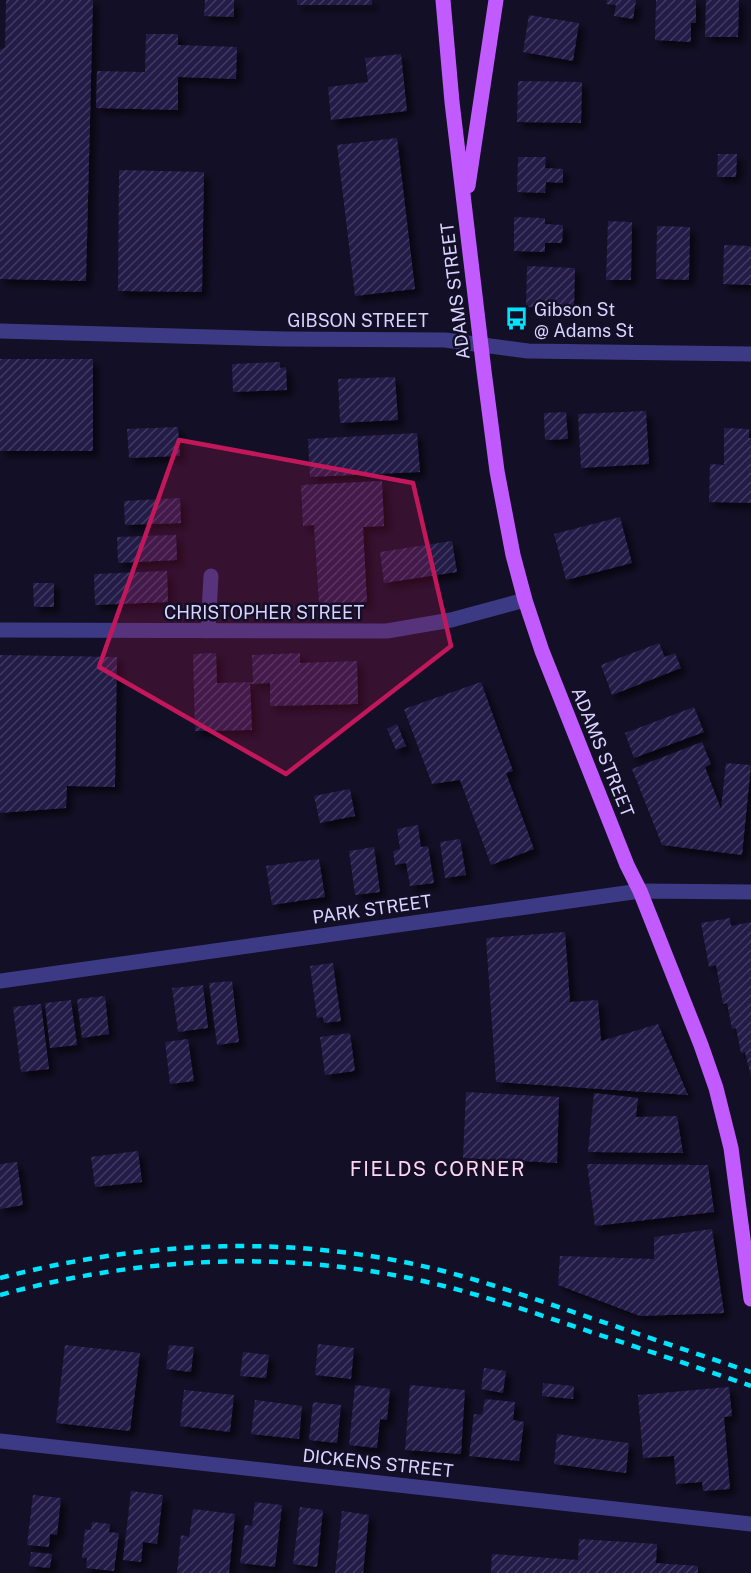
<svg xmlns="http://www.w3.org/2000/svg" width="751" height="1573" font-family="'Public Sans',sans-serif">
<defs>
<pattern id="building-hatch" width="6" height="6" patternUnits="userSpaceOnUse" patternTransform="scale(1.5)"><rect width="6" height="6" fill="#241b47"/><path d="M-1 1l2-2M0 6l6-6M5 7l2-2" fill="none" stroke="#433b63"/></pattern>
<filter id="shadow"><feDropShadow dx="5.5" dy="5.5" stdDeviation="3" flood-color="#0009"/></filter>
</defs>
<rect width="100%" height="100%" fill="#130f26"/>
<path fill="url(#building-hatch)" filter="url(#shadow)" d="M6,0H93L86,281L0,279V50L5,47Z
M205,0H234V17L204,16Z
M297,0H372V5H297Z
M607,0H636L633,19L614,16L616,5L606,4Z
M656,0H696V23H691V42L655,40Z
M706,0H739L738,37H705Z
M529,15L579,23L573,61L523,52Z
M146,34H178V45L237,47L236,79L178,77V110L96,108L97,71L145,72Z
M401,54L407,111L331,120L328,87L368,82L365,58Z
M518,81L582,82L581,123L517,122Z
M397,138L415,289L355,296L337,145Z
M718,154H737L736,177H717Z
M518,157H546L545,168L563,169V183L546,182L545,193L517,192Z
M119,170L204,172L202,292L118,291Z
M514,217L545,218V224L563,225L562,243H545V252L514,251Z
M608,221L632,222L631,280H606Z
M657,226L690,227L689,280L656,279Z
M724,245L751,246V285L723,284Z
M527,266L575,268L574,308L526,307Z
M0,359H93V451H0Z
M280,362V368L286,367L287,390L233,392L232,364Z
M395,377L398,420L340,423L338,379Z
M646,411L649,464L581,468L578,414Z
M566,412L568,439L545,440L544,413Z
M178,427L180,456L129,458L127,429Z
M724,428L749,429V438H751V503L709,502L710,464L724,465Z
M417,433L420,472L310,477L308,439Z
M382,481L384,526L363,527L367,602L319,604L314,525L303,526L301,485Z
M180,498L181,523L125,525L124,501Z
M620,517L632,563L566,580L554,534Z
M176,535L177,560L118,563L117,537Z
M452,541L457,572L384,583L380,552Z
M167,571L168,602L95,605L94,574Z
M33,583H54V607H34Z
M659,643L665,657L675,653L681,668L612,695L601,665Z
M216,653L217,683L253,682L252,655L300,653V663L357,661L358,704L270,706V683L250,684L252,730L195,731L193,654Z
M0,655L117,657L115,787L67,786L66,808L0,813Z
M481,682L513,771L506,773L534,849L491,865L460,780L432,784L404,709Z
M694,707L704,732L634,758L625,733Z
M397,724L406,746L396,750L387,729Z
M702,742L711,764L705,767L721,809L726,763L751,765L742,855L662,845L632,769Z
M350,789L355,816L320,823L314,796Z
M418,825L421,847L428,846L434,883L410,886L406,863L395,865L393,851L400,849L397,829Z
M460,839L466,875L445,878L440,842Z
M374,847L380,892L355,895L349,851Z
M319,859L325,897L272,905L266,866Z
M730,918L731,926L751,922V1077L745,1052L741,1053L736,1028L732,1029L727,1003L723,1004L716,965L709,967L701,923Z
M565,932L570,1002L598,1000L601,1041L658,1024L688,1095L496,1082L486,938Z
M333,963L341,1021L324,1023L323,1017L317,1018L310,966Z
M232,981L239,1042L217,1045L209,983Z
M203,985L208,1028L178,1032L172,988Z
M105,996L109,1034L82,1038L77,999Z
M71,1000L77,1045L50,1048L45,1003Z
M41,1004L49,1069L21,1072L13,1007Z
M350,1033L355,1071L325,1075L320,1037Z
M188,1039L194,1081L170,1084L165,1042Z
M466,1092L559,1097L557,1163L463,1158Z
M594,1093L638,1098L636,1117L677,1116L683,1153L588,1152Z
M138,1151L142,1182L95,1187L91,1157Z
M17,1162L23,1205L0,1209V1164Z
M587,1164L708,1165L714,1212L595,1226Z
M712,1229L724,1313L640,1316L558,1285L560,1256L654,1259V1237Z
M318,1344L354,1348L351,1379L315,1375Z
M65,1345L140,1353L130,1431L56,1423Z
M169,1345L194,1347L191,1372L166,1369Z
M243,1352L269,1355L266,1378L240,1376Z
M484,1368L506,1371L503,1393L481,1389Z
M543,1383L574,1386L573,1399L542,1396Z
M355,1385L390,1389L387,1420L380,1419L377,1448L349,1445Z
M410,1385L465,1390L461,1454L405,1450Z
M729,1387L732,1416L724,1417L730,1489L703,1491L702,1482L676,1484L674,1456L643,1458L638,1395Z
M184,1390L234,1395L230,1432L180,1426Z
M485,1399L515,1402L513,1420L524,1422L519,1461L469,1456L474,1414L482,1415Z
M255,1400L302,1406L299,1439L251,1434Z
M313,1402L341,1405L337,1443L309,1440Z
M557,1434L629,1443L626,1473L554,1464Z
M131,1491L163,1495L157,1544L143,1542L141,1562L123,1560Z
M33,1495L61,1498L57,1535L50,1534L49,1547L27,1545Z
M255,1502L282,1505L275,1567L240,1563L245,1525L252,1526Z
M300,1507L323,1510L317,1567L293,1564Z
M193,1509L235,1514L229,1573H177L181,1535L189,1537Z
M342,1511L369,1515L363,1573H335Z
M92,1522L110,1524L109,1532L119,1533L114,1571L86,1568L87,1558H82L85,1529L91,1530Z
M579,1539L657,1544L656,1563L698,1566V1573H491L492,1554L578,1560Z
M31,1552L52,1554L50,1568L29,1566Z"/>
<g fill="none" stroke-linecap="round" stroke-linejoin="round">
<path stroke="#3d3a85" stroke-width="15" d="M0,331L285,339L445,340L528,351L751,354
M0,630L387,631L451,620L525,600
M208,631L211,576
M0,981L640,891L751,892
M0,1441L751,1524"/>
<path stroke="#c25bff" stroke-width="15" d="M443,0L452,102L484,371L497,471L513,555L525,600L542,651L627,865L640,891L701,1045L716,1088L731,1148L751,1299
M468,186L496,0"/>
<path stroke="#00e5ff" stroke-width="4.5" stroke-dasharray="9 8" stroke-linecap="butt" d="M0,1278C134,1243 273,1235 409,1263C467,1275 523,1295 579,1314C636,1333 694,1353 751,1372
M0,1295C124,1261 255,1251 382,1273C450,1284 514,1306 579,1328C636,1347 694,1366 751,1386"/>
</g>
<path fill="#c2185b" fill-opacity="0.2" stroke="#c2185b" stroke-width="4.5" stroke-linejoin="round" d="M179,440L413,483L451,646L286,774L99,667Z"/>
<defs>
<symbol id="bus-bare" viewBox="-9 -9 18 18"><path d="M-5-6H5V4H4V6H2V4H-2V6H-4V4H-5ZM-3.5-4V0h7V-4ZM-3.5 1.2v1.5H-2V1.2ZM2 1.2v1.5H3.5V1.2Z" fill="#00e5ff" stroke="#130f26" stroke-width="2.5" paint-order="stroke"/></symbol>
</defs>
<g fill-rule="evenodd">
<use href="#bus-bare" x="500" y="302" width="33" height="33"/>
</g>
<g text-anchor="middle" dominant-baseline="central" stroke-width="5" stroke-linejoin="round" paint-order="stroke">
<g font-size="18" fill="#d9d4ff" stroke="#130f26">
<text transform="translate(455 291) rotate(-97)">ADAMS STREET</text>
<text x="358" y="320">GIBSON STREET</text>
<text x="264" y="612">CHRISTOPHER STREET</text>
<text transform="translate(603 752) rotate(68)">ADAMS STREET</text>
<text transform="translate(372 909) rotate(-8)">PARK STREET</text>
<text transform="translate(378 1463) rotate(6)">DICKENS STREET</text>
</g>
<g font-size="18" fill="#d9d4ff" stroke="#130f26" text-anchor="start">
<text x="534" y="309">Gibson St<tspan x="534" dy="21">@ Adams St</tspan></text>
</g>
<g font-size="20" letter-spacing="1.5" fill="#ffd6f0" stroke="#130f26">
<text x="438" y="1169">FIELDS CORNER</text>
</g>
</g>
</svg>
